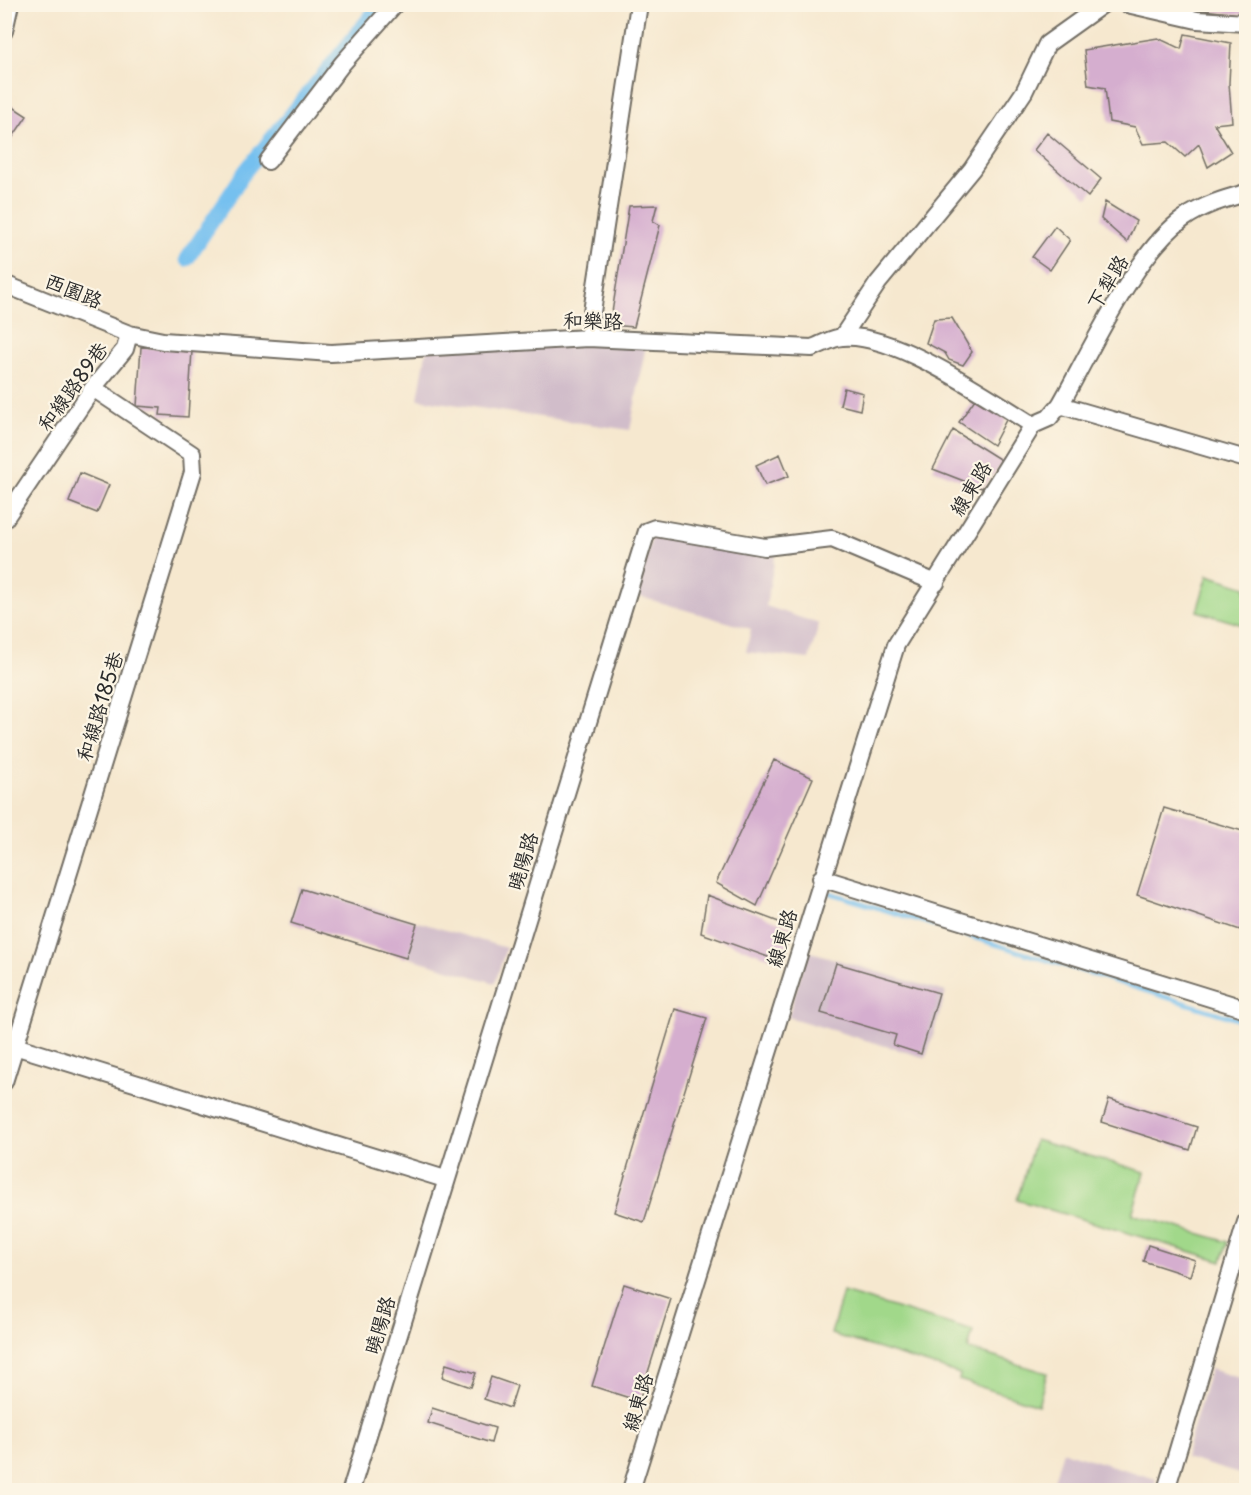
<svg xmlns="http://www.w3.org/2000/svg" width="1251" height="1495" font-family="'Playpen Sans','LXGW WenKai TC',sans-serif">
<rect width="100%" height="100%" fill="#fcf5e5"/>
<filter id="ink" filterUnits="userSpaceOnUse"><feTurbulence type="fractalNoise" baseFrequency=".0167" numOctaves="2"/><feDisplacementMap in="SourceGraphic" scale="12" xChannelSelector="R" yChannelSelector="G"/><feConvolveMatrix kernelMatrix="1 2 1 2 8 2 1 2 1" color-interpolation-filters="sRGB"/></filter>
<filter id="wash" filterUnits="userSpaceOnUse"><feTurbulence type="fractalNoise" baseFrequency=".008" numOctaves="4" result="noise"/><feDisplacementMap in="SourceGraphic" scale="24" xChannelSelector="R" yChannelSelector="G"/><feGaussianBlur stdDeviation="1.35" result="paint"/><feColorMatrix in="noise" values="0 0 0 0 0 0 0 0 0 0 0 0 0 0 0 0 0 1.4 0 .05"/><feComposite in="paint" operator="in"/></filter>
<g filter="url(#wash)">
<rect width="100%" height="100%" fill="#f6e8cf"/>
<path fill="#d1bdca" d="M647,339L630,430L418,399L427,348Z
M655,528L776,552L766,606L819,624L809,659L746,652L751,629L634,595Z
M300,887L506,948L495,983L289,922Z
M808,951L946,992L926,1058L788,1017Z
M1210,1369L1246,1380V1476L1185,1458Z
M1063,1451L1156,1479L1153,1490H1051Z"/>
<path fill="#a1d88a" stroke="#66825a" stroke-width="1.5" d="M1208,575L1246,587V626L1197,611Z
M1035,1140L1145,1172L1132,1214L1228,1242L1222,1261L1017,1200Z
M843,1292L973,1331L968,1349L1047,1373L1038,1405L959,1380L960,1374L831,1334Z"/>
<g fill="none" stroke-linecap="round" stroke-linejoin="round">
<path stroke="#75c0ef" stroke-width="4.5" d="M830,893L1246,1022"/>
<path stroke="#75c0ef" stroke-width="15" d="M187,259L246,170L381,4"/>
</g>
<g id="blocks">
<path fill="#d5aecf" d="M1179,4H1246V15L1179,7Z
M1185,34L1231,43L1229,83L1232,122L1214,124L1231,152L1208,167L1199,144L1185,157L1168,142L1143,144L1135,127L1109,122L1105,88L1088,85L1084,50L1158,38L1181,49Z
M4,101L27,116L4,150Z
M1047,133L1101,179L1088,197L1034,150Z
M1105,202L1136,221L1127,242L1101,219Z
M657,205L653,221L660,225L634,327L610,325L629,206Z
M1055,226L1070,240L1050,270L1032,257Z
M952,318L972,352L963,365L949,360L945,353L926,343L934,319Z
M141,347L192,350L188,417L160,415L161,408L137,406Z
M844,388L863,393L860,410L840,405Z
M975,399L1007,418L993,445L959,422Z
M953,430L1004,462L982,488L933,469Z
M780,454L789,476L765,485L756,465Z
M80,473L109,485L97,513L69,502Z
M774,760L813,778L757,906L716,883Z
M1164,808L1246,832L1243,862L1246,866V932L1137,895Z
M302,889L417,924L406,958L291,923Z
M707,895L792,927L782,962L701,933Z
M836,963L939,993L921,1054L893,1045L896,1035L821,1013Z
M675,1009L707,1018L644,1222L614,1212Z
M1109,1099L1197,1127L1190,1150L1102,1122Z
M1148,1245L1195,1260L1190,1276L1143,1261Z
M624,1284L671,1299L639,1401L592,1386Z
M446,1364L476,1373L471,1387L442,1377Z
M491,1377L517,1386L510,1408L484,1399Z
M432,1408L495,1428L491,1443L428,1423Z"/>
</g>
</g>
<g filter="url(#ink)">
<use href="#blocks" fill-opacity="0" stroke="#726d64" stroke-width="1.5"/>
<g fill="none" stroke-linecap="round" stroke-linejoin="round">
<defs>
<path id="minor" d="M1127,4L1197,20L1246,23
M4,31L10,4
M268,161L342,64L395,4
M4,284L129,334L163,341L331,353L588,338L812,348C821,345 833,337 843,337C896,333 987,397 1033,425
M842,337L878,283L972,169L1024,92L1047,44L1103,4
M588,338L639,4
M1060,405L1246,459
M1033,425L1049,418L1060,405C1091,351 1135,253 1183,219C1203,205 1224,199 1246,193
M4,520L93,388L125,349L129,334
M821,878L1246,1009
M5,1043L445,1179
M4,1082L193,472L192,454L93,388
M351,1490L647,531L655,528L765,547L832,539L936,583
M631,1490L896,645L1033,425
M1166,1490L1246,1222"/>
</defs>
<use href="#minor" stroke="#726d64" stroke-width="20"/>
<use href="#minor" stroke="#fff" stroke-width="16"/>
</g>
</g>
<g text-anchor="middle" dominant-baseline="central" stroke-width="4.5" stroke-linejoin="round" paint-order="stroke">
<g font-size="20" fill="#2b2b2b" stroke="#fcf5e5">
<text transform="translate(1107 282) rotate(-59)">下犁路</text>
<text transform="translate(74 290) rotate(22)">西園路</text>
<text transform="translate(593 320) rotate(1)">和樂路</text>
<text transform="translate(72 386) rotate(-54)">和線路89巷</text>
<text transform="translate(970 488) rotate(-58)">線東路</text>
<text transform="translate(99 706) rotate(-73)">和線路185巷</text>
<text transform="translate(522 861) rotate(-73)">曉陽路</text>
<text transform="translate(781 938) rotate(-73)">線東路</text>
<text transform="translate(379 1325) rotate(-73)">曉陽路</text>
<text transform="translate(637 1402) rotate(-73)">線東路</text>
</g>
</g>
<rect width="1251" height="1495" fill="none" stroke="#fcf5e5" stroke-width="24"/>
</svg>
